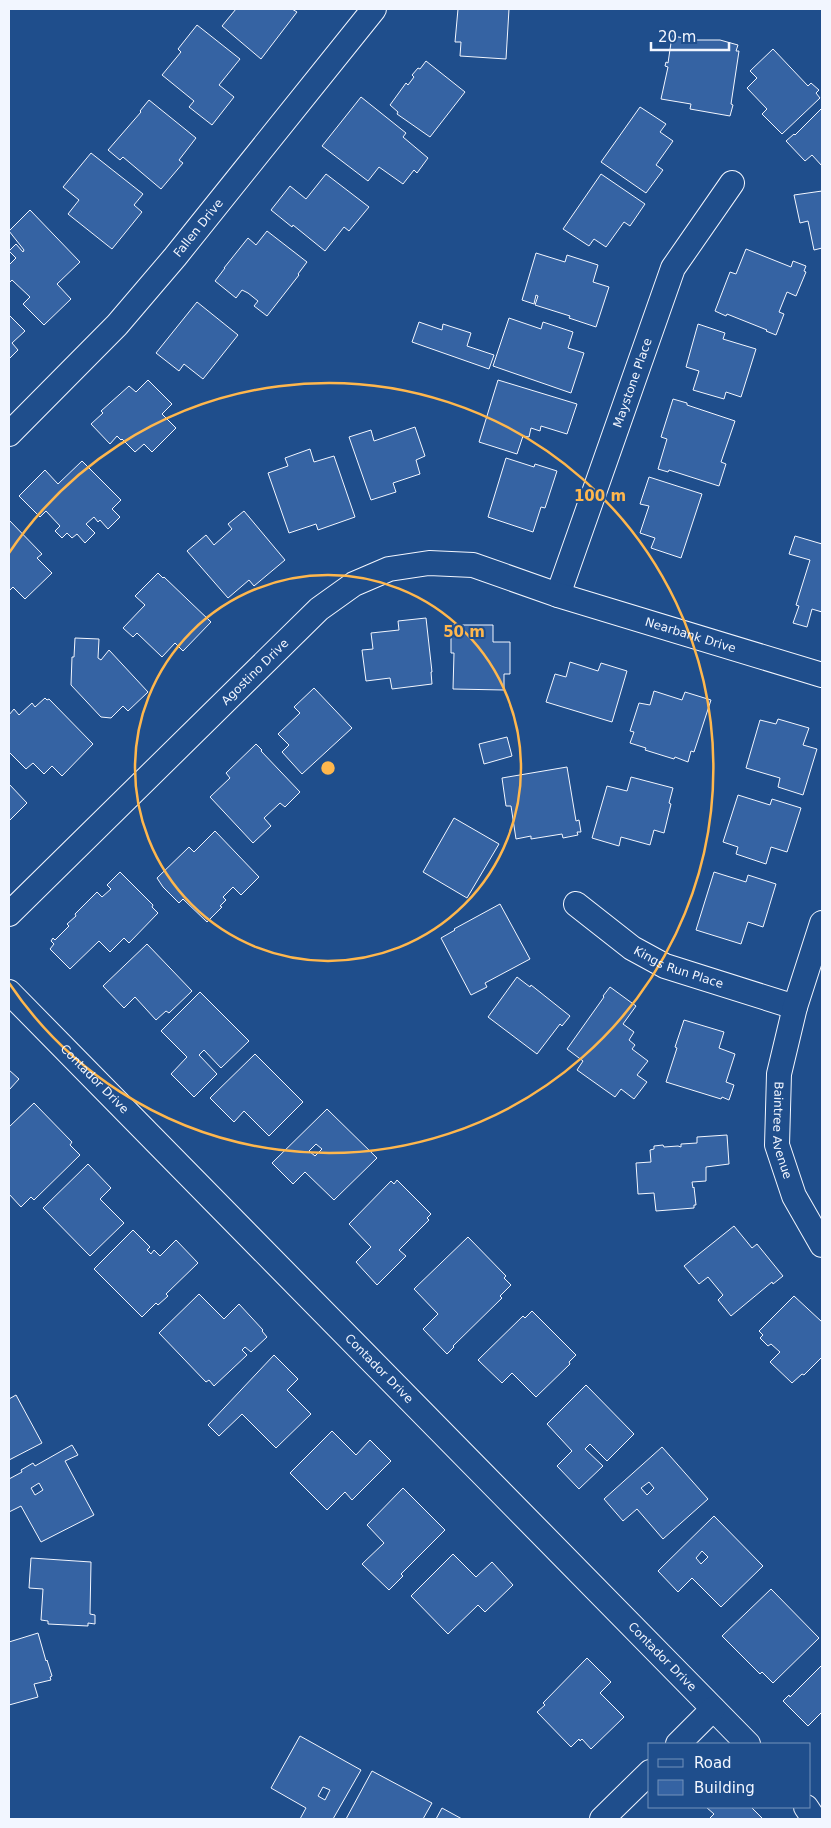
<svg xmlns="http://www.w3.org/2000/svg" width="831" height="1828" font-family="'DejaVu Sans',sans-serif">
<rect width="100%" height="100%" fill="#1f4e8c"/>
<path fill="#3563a3" stroke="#f2f6ff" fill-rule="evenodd" d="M236,9H292L297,12L261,59L222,26Z
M458,9H509L506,59L460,56L461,42H455Z
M197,25L240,59L219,85L234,97L212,125L189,107L194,101L162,75L181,52L178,49Z
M672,36L697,40H720L738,45L736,51H739L731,104L733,105L730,116L690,109L691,104L661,99L668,67L665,66L666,62L668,63Z
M773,49L808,86L811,83L819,90L816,93L820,98L782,134L762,114L767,109L747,88L757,78L750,71Z
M426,61L465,92L430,137L397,114L398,112L390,105L406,83L408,85L414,77L412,75L418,68L420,69Z
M361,97L406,133L403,137L428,158L417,173L414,170L403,184L379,167L368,181L322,146Z
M149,100L196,138L179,160L183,163L161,189L123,157L120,160L108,150L141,112L140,111Z
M640,107L666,124L660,132L673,141L656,165L663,170L646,193L601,162Z
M822,108V166L812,155L805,161L786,141L794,134L795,135Z
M91,153L143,194L134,205L142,212L112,249L68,214L79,200L63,187Z
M326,174L369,207L349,231L344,227L325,251L293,225L292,227L271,210L290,186L306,199Z
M601,174L645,204L630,226L624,222L606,247L594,239L589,246L563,229Z
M822,191V248L814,250L808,221L800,223L794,195Z
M30,210L80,262L57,284L71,299L44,325L23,304L30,297L12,280L9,283V265L16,258L9,251L16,244L23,252L24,250L9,231Z
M267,231L307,262L298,274L299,275L267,316L254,306L258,301L248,293L242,290L236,298L215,281L225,268H224L248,238L256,245Z
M746,249L791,267L793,261L806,266L804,271L806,272L796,296L787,292L779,312L784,314L776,335L766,331L767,330L727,314L726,316L715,311L730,272L736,274Z
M536,253L565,262L567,255L598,265L593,282L609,287L596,327L569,318L570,316L535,305L538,296L536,295L534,304L522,300Z
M197,302L238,335L203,379L184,364L179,371L156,353Z
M9,315L25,331L12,343L18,350L9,359Z
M509,318L541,329L543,322L573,332L568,348L584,353L571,393L493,366Z
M419,322L442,330L443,324L471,333L467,346L494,355L489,369L412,342Z
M698,324L725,333L723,339L756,349L741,397L726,392L724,399L693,390L699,371L686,367Z
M148,380L172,404L162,414L176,428L152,452L144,444L135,452L122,439L121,440L117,436L110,444L91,424L103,413L101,411L129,386L136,392Z
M498,380L577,404L567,434L541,426L540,431L531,428L529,437L523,436L517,454L479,442Z
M673,399L687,403V405L735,421L721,462L726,464L719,486L669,470L668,472L658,469L667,439L661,437Z
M415,427L425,456L416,460L420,474L393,483L396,492L371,500L349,437L371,430L374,441Z
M310,449L314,462L334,456L355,517L318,530L316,524L289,533L268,473L288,466L285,458Z
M506,458L534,467L535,464L557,471L545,508L541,507L533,532L488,517Z
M82,461L121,500L112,509L120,517L108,529L100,520L98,522L94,517L86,524L95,533L85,543L77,534L72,538L67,533L62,538L55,531L60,526L46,511L40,517L19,496L45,470L58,484Z
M649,477L702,494L681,558L651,548L655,538L640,533L649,506L640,504Z
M244,511L285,560L254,586L249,580L228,598L187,551L206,535L214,545L232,529L228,524Z
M9,520L42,554L37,558L52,573L25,599L13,587L9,591Z
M795,536L822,544V612L812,609L807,627L793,623L799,606L796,605L810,560L789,554Z
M158,573L163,578L164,577L211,622L183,651L175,643L162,657L137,633L133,637L123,628L145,605L135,596Z
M426,618L432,672H431L432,684L392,689L390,678L366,681L362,650L373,649L371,633L399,630L398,621Z
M451,625H493V642H510V674H504V690L453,689L454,653H451Z
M75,638L99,639L98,658L101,660L109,650L148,692L128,711L123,706L111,718L101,717L71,685L72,657H74Z
M570,662L598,671L601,663L627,671L612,722L546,702L555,674L566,677Z
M314,688L352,728L302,774L282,752L289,745L278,734L300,713L294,707Z
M654,691L682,700L685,692L711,700L694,752L691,751L688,762L675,757L674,759L645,750L646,748L630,743L634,732L630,731L639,703L650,705Z
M45,698L47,700L49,699L93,744L62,776L52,766L44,774L33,763L26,769L9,752V715L14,709L19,715L32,703L35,707Z
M778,719L809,728L803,745L817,749L803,795L778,787L780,778L746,768L760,720L776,724Z
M507,737L512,756L484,764L479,744Z
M256,744L262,750L261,751L300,792L285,807L280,803L264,818L271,826L253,843L210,797L230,778L226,773Z
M567,767L576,821L579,820L581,832H577L578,835L563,838L562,834L531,839V836L516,839L511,806H506L502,778Z
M631,777L673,788L669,803L671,804L664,833L654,830L650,845L621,837L619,846L592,838L607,786L627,791Z
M9,784L27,803L9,821Z
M738,795L770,805L772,799L801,808L787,852L771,847L766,864L736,854L738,847L723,842Z
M454,818L499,844L467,898L423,872Z
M215,831L259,877L241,895L233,887L223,897L226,900L220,906L222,907L207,922L183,899L179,903L163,887L157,878L189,847L194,852Z
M120,872L153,905L152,907L158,913L129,943L124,938L110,952L99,941L70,969L50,949L54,944L51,941L53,938L55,940L69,926L67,924L76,916L75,914L97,892L102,897L111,889L107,885Z
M714,872L746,882L748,875L776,884L763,927L748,922L741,944L696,930Z
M500,904L530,959L485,983L487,987L471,995L441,938L455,930L454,929Z
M147,944L192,991L169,1013L166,1011L156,1020L135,997L124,1008L103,986Z
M517,977L530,987L531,985L570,1016L562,1026L560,1024L537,1054L488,1017Z
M610,987L636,1006L623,1024L634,1032L629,1040L635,1045L632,1049L648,1061L637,1075L647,1082L634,1099L621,1089L615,1097L577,1070L583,1061L567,1049L604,997L603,996Z
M200,992L249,1041L221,1068L204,1050L199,1055L217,1074L194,1097L171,1074L187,1057L161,1031Z
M684,1020L724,1032L719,1048L735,1054L726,1082L734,1085L729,1100L722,1097L721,1099L666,1082L677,1048L675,1047Z
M255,1054L303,1102L269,1136L244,1111L234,1122L210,1098Z
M9,1070L19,1079L9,1090Z
M34,1103L72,1142L70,1145L80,1155L34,1200L31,1197L21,1207L9,1194V1127Z
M327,1109L377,1158L334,1200L305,1172L293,1184L272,1163ZM316,1144L322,1149L315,1156L309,1151Z
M727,1135L729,1164L706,1167V1181L692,1182L693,1188L694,1187L696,1205H694V1208L656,1211L654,1193L638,1194L636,1163L651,1162L650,1150L654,1149V1146L663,1145L664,1147L678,1146L681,1147V1144L697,1143V1137Z
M88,1164L111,1188L100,1199L124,1223L90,1256L43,1208Z
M397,1180L431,1214L427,1218L429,1220L399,1250L406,1256L377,1285L356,1262L371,1247L349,1224L391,1181L394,1184Z
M734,1226L752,1248L757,1244L783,1276L773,1284L772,1282L731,1316L718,1300L723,1295L708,1277L699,1284L684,1266Z
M133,1230L150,1247L147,1250L151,1254L154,1250L160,1256L176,1240L198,1263L166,1294L168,1296L158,1305L156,1303L142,1317L94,1269Z
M468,1237L506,1276L504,1278L511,1285L500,1296L502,1298L453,1346L454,1347L447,1354L423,1329L438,1314L414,1289Z
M199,1294L224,1319L239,1304L263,1330L262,1331L267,1337L251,1352L245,1347L242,1350L247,1355L214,1386L209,1380L206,1382L159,1333Z
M794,1296L822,1322V1357L804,1375L802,1374L792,1383L770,1362L780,1352L771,1344L768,1346L760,1338L763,1335L759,1331Z
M532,1311L576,1355L569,1362L570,1364L536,1397L512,1373L502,1383L478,1360L523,1316L525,1318Z
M274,1355L298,1379L287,1390L311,1414L276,1448L242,1414L219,1436L208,1425Z
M586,1385L634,1434L607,1461L590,1444L585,1449L603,1466L579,1489L557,1466L572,1451L547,1424Z
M16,1395L42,1443L9,1460V1399Z
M332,1431L356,1455L370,1440L391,1461L352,1500L345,1492L327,1510L290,1473Z
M72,1445L78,1455L65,1461L94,1515L41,1542L21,1506L9,1512V1479L22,1472L21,1470L33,1463L35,1466ZM39,1483L43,1490L35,1495L31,1488Z
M662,1447L708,1499L663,1539L637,1509L623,1521L604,1499ZM649,1482L654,1488L647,1495L641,1488Z
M403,1488L445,1530L401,1574L403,1576L389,1590L362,1564L384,1543L367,1525Z
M714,1516L763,1566L721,1607L692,1578L678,1592L658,1571ZM702,1551L708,1557L701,1564L696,1558Z
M453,1554L476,1577L492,1562L513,1585L485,1612L478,1605L448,1634L411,1596Z
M31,1558L91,1562L90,1614L95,1615V1624L88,1623V1626L48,1624V1621L41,1620L43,1589L29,1588Z
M771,1589L819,1638L773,1683L762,1672L760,1674L722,1636Z
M38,1633L46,1661L47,1660L52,1676L50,1677L51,1680L34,1684L38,1697L9,1705V1642Z
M587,1658L611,1682L600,1693L624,1717L591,1749L582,1739L580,1741L579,1739L571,1747L537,1712L545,1705L543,1703Z
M822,1665V1712L808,1726L783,1701L789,1695L790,1697Z
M300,1736L361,1770L333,1819H300L306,1808L271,1788ZM323,1787L330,1790L325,1800L318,1796Z
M372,1771L432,1803L423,1819H346Z
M706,1807H751L763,1819H709L714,1814Z
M442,1808L462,1819H436Z"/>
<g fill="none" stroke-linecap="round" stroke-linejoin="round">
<defs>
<g id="minor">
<path id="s1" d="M9,434L117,325L175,257L374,9"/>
<path id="s2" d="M558,595L673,268L732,183"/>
<path id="s3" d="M576,904L632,948L665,966L795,1007"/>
<path id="s4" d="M9,914L319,609L354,584L389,569L429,563L473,565L558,595L822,675"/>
<path id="s5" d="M822,923L795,1007L779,1074L777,1145L794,1196L822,1245"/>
<path id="s6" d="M9,992L748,1744"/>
<path d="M678,1744L713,1709"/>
<path d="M806,1807L814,1819"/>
<path d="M602,1819L650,1772"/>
</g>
</defs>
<use href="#minor" stroke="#f2f6ff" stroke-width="26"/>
<use href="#minor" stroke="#1f4e8c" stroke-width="24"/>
</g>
<g fill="none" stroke="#ffb74d" stroke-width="2.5">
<circle cx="328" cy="768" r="193"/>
<path d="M9 553A385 385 0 1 1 9 983"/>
</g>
<g text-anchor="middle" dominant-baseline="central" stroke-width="4" stroke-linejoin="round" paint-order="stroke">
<g font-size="12" fill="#f2f6ff" stroke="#1f4e8c">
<text stroke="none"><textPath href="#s1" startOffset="280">Fallen Drive</textPath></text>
<text stroke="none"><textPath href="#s2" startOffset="225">Maystone Place</textPath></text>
<text stroke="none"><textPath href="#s4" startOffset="829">Nearbank Drive</textPath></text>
<text stroke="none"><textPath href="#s4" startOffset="345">Agostino Drive</textPath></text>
<text stroke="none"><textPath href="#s3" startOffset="122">Kings Run Place</textPath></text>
<text stroke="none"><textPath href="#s6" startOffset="122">Contador Drive</textPath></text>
<text stroke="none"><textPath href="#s5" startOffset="214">Baintree Avenue</textPath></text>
<text stroke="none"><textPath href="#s6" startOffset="528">Contador Drive</textPath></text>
<text stroke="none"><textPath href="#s6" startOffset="932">Contador Drive</textPath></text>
</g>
</g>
<circle cx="328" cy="768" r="8" fill="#ffb74d" stroke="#1f4e8c" stroke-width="2.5"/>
<g font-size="15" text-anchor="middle" font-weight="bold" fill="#ffb74d" stroke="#1f4e8c" stroke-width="4" stroke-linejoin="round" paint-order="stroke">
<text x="600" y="501">100 m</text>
<text x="464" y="637">50 m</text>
</g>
<rect width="831" height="1828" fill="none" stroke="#f2f6ff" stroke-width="20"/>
<rect x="648" y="1743" width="162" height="65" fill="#1f4e8c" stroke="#7391ba"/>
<rect x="658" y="1759" width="25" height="8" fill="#1f4e8c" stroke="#7391ba"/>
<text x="694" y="1768" font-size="15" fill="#f2f6ff">Road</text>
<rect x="658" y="1780" width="25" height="15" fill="#3563a3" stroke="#7391ba"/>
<text x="694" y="1793" font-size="15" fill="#f2f6ff">Building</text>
<path d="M651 42v8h78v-8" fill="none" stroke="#f2f6ff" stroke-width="2.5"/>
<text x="658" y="42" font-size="15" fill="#f2f6ff" stroke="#1f4e8c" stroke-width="4" paint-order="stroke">20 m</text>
</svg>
